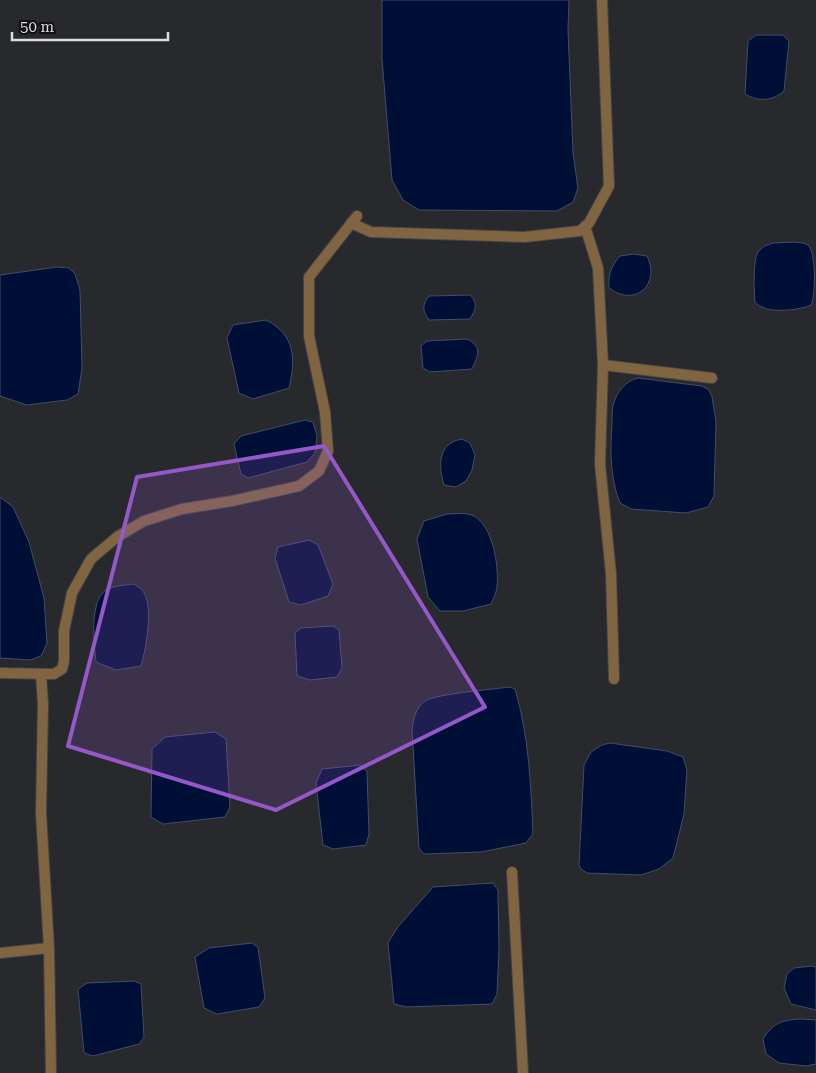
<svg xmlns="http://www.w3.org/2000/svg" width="816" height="1073" font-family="'Roboto Serif',serif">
<rect width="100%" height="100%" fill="#27292d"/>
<path fill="#000f36" stroke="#424d69" d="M382,0H569L568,30L573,153L578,188L573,202L557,211L419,210L403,200L392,180L382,59Z
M756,35H783L789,41L784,91C773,101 758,102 745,94L748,41Z
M773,243C783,243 799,240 808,245C816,252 816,294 811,305C801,310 772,313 762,307C759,306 757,304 755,302C754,290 753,266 757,254C760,248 766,245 773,243Z
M634,254L647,256C661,284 635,308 609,288C608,275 611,266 620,256Z
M57,267L69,268L75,274L80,290L82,368L78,394L67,400L27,405L0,396V275Z
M470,295C478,304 476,309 470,319L429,320C422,310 422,305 429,296Z
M266,320C295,335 296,358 289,388L253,399L239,393L227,338L233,325Z
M467,339C483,347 478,355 472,369L430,372L423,368L421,346L427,341Z
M638,378L702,386L709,390L712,397L716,422L714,496L708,507L686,513L631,509L620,503C610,478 610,451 612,425C612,419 612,411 613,405C617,392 625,381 638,378Z
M305,420L313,422L317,436L315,453L307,462L248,478L241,474L234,444L241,436Z
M462,439L470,443L475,455L472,470L466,481L456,487L444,485C438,465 438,443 462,439Z
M0,497L13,507L29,542L44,598L47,643L41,656L30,660L0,658Z
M447,514C455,514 466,512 474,516C493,527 499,565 497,586C497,592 493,599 491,604L463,611H440L428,597L417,539L424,521Z
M309,540L318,545L333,584L328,596L301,605L289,602L275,558L278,547Z
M134,584C136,586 141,588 143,591C154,607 146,648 141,666L116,670L96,662C94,643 89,602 106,590C113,586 126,585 134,584Z
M333,626L339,630L342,668L337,677L310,680L297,676L295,633L301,628Z
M510,687L515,689C529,736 531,786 533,834L526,843L481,852L424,854L419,848L412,729C414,719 415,708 425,701C435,694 495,689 510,687Z
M215,732L226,739L230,807L225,817L163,824L151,817L152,749L165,737Z
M610,743L667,751L683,757L687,770L684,814L673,858L659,869L641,875L587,873L581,869L579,865L584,765L591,752L602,745Z
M361,765L367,772L369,834L366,845L333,849L323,845L316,783L322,769Z
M493,883L498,890L499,951L497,994L492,1004L406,1007L394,1004L388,943L397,928L433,887Z
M252,943L258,947L265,998L259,1007L217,1014L204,1008L195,957L209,948Z
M812,966L816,967V1010L791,1004L784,988L787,974L794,968Z
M134,981L141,984L144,1037L139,1044L93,1056L84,1053L78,989L87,983Z
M801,1019L816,1020V1064L806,1066L779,1063L766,1054L763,1039C773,1023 782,1020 801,1019Z"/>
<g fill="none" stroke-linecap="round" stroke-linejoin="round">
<defs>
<path id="street" d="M351,223L371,232L524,237L580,231L589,223L609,186L602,0
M585,226L598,268L603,365L712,378
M603,365L600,464L611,574L614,679
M0,673L54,674L62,669L64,661V631L72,593L91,559L117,537L144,521L182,509L232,501L299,486L319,471L328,451L325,412L309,336V277L357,216
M41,675L43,704L41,813L49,948L51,1073
M512,872L523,1073
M0,953L49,948"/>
</defs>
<use href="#street" stroke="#44464a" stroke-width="12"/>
<use href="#street" stroke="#816540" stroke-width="10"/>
</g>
<path fill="#9458c8" fill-opacity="0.2" stroke="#9458c8" stroke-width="4" stroke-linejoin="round" d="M324,446L485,707L276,810L68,746L137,477Z"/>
<path d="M12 32v8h156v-8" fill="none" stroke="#dddee1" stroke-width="2.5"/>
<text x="20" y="32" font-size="15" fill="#dddee1" stroke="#111113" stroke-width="4" paint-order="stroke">50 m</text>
</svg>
